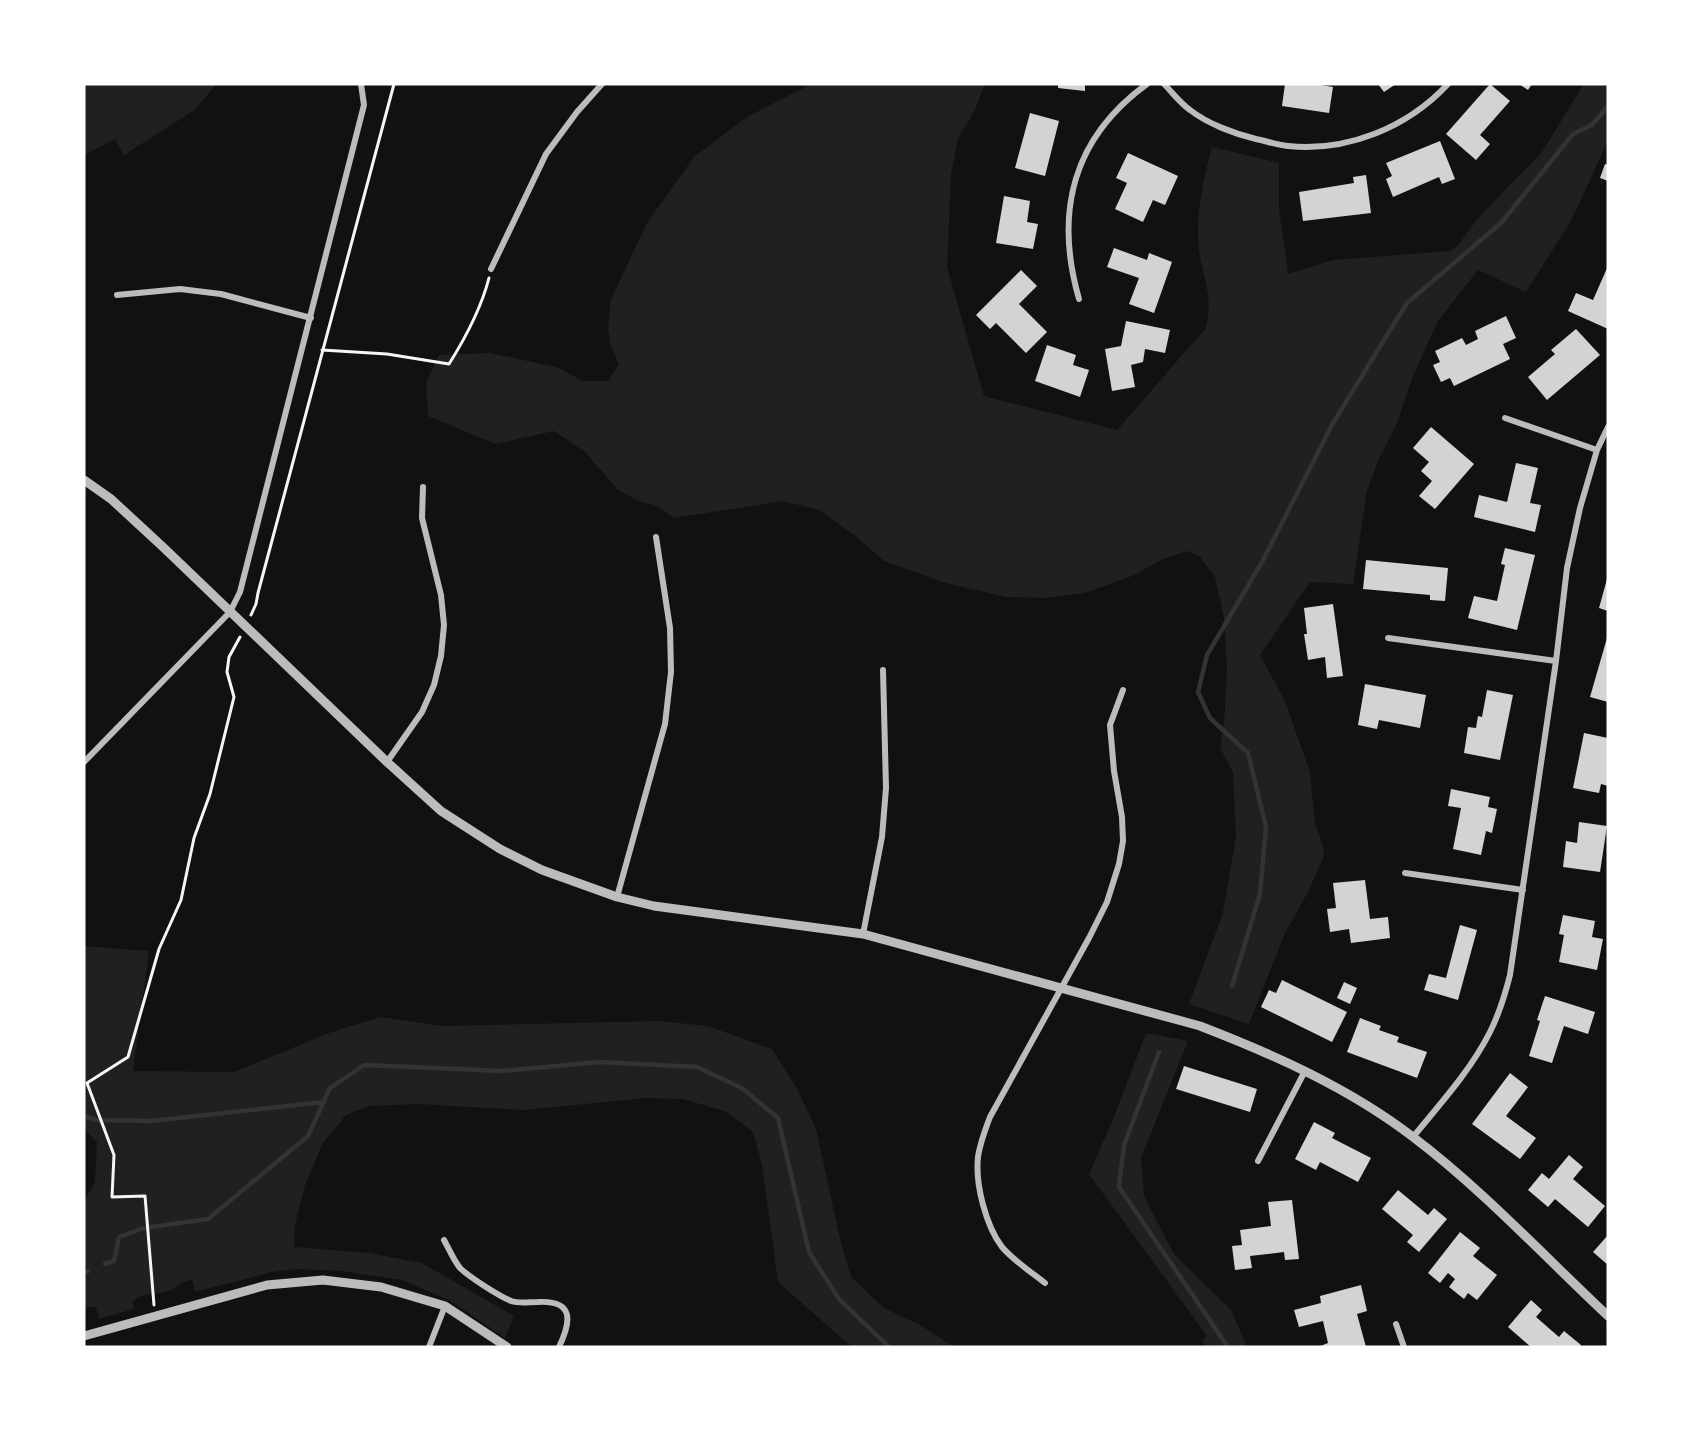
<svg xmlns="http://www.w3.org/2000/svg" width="1692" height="1431" font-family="'Playfair Display',serif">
<rect width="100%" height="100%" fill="#111"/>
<path fill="#202020" d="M84,84H217L193,111L124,155L115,139L84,155Z
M811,84H985L974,112L958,138L951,174L947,267L984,396L1117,430L1205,329C1216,297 1199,270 1198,238C1197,207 1204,177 1212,147L1279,163V209L1288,274L1333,260L1450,251L1458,245L1479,217L1542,152L1584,84H1608V141L1571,221L1526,292L1478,270L1438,321L1413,376L1397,423L1378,461L1367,491L1353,584L1310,582L1260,655L1285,701L1310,772L1315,824L1323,846L1324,856L1309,890L1285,933L1249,1024L1189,1004L1222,916L1236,838L1233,772L1220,748L1224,724L1227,670L1224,618L1215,577L1200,557L1187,551L1163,559L1132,576L1085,593L1044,598L1006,597L946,583L884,561L857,537L819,510L783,501L674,518L658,506L639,501L618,490L585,452L554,431L496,444L428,416L426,383L439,355L490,353L556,367L583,381H608L619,364L611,347L608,329L611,299L647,223L694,157L747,117Z
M84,946L149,951L133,1071L234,1072L329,1033L380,1017L443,1026L658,1021L708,1026L772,1049L797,1089L816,1129L841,1243L851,1277L884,1308L922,1326L954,1347H852L778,1282L762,1164L753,1132L727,1112L683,1099L646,1098L524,1110L419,1104L368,1106L346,1115L323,1143L305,1185L295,1225L294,1247L369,1253L422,1263L514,1316L505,1338L451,1301L402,1280L341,1271L299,1269L276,1271L195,1292L192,1280C180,1281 175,1290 165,1292C151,1295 143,1293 132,1302L134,1309L99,1319L96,1307H84V1201L95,1182L97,1142L84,1129Z
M1146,1033L1188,1041L1141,1158L1144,1196L1174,1254L1231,1310L1247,1347H1205L1202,1341L1207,1336L1089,1174L1114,1117Z"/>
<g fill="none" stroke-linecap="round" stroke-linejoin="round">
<path stroke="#333" stroke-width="4.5" d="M1232,986L1260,894L1266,827L1248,753L1210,718L1198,692L1207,655L1262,562L1333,423L1407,303L1501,223L1573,134L1592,125L1608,106
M1159,1052L1124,1145L1119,1187L1228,1347
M84,1116L96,1120L152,1121L324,1102
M105,1264L114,1261L119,1237L144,1228L208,1219L308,1136L330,1088L364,1065L502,1071L600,1062L697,1067L742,1088L778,1118L809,1252L839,1299L889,1347
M84,1273L88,1271"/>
</g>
<path fill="#d3d3d3" d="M1058,84H1085V91L1058,88Z
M1285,84H1315L1333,87L1329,113L1282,106Z
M1378,84H1396L1384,92Z
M1490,84L1510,101L1480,135L1490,144L1476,160L1446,134Z
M1519,84H1532L1528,90Z
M1030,113L1059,121L1045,176L1015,168Z
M1440,141L1455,179L1442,184L1439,177L1393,197L1386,179L1392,176L1386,163Z
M1128,153L1178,176L1165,205L1153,200L1143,222L1115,209L1127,183L1116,178Z
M1605,164L1608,165V181L1600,178Z
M1366,175L1371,213L1303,221L1299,192L1354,183L1353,177Z
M1004,196L1030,201L1027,222L1038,224L1033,249L996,243Z
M1114,248L1147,260L1149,253L1172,262L1154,313L1129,304L1139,278L1107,267Z
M1608,266V329L1568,311L1576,293L1593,300Z
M1021,270L1037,286L1019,304L1047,332L1026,353L996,323L990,329L976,315Z
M1506,316L1516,338L1503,344L1510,359L1454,386L1450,378L1441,382L1433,365L1440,362L1435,351L1462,338L1466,345L1478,339L1475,331Z
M1126,321L1170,330L1165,353L1145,349L1143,362L1131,365L1135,387L1112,391L1105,349L1121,346Z
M1576,329L1600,355L1547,400L1528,377L1555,354L1551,350Z
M1047,345L1076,355L1073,365L1089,370L1080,397L1035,381Z
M1431,427L1474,464L1435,509L1419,496L1432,481L1421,471L1429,462L1413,448Z
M1516,463L1538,468L1530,503L1541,505L1535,532L1474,517L1479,495L1507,502Z
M1505,548L1535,555L1517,630L1468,618L1474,596L1497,601L1505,565L1501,564Z
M1366,560L1448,568L1445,601L1430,600V595L1363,589Z
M1607,579H1608V611L1599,608Z
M1333,604L1343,676L1327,678L1325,657L1308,660L1304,634H1307L1304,608Z
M1607,638H1608V702L1590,697Z
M1365,684L1426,695L1420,728L1379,720L1377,729L1358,725Z
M1487,690L1513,695L1500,760L1464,753L1468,727L1476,728L1478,716L1482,717Z
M1584,733L1608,738V786L1601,784L1599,793L1573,788Z
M1451,789L1490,797L1488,807L1497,809L1492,833L1486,831L1481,855L1453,849L1461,808L1448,806Z
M1579,822L1607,826L1600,872L1563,867L1566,841L1577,843Z
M1365,880L1370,919L1388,917L1390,938L1351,943L1349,929L1330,932L1327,909L1336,908L1333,883Z
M1563,915L1595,921L1592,937L1603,939L1597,970L1559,962L1564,935L1559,934Z
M1460,925L1477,930L1458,1000L1424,990L1429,974L1446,978Z
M1282,980L1347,1012L1332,1042L1261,1007L1269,990L1276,993Z
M1344,982L1357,988L1350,1004L1337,998Z
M1545,996L1595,1012L1588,1034L1564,1026L1552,1063L1529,1056L1540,1021L1537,1020Z
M1360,1018L1381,1026L1379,1030L1399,1037L1397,1042L1427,1052L1417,1078L1347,1052Z
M1184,1066L1257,1089L1250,1112L1176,1089Z
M1510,1073L1528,1087L1506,1116L1536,1138L1520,1159L1472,1124Z
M1314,1122L1335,1133L1332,1138L1371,1158L1358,1182L1320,1162L1316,1170L1295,1159Z
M1569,1155L1583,1167L1573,1179L1605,1206L1588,1227L1555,1199L1548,1207L1528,1190L1542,1173L1549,1179Z
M1398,1190L1428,1215L1434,1208L1447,1219L1419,1252L1407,1242L1413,1235L1382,1209Z
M1292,1200L1299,1259L1285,1260L1284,1252L1250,1256L1252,1268L1235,1270L1232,1246L1242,1245L1240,1230L1271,1226L1268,1202Z
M1460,1232L1480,1248L1473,1256L1497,1275L1477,1300L1468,1293L1464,1299L1449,1287L1455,1279L1448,1273L1440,1283L1428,1273Z
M1608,1235V1265L1593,1252Z
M1361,1285L1367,1311L1357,1314L1366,1347H1318L1328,1343L1323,1321L1299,1327L1294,1310L1321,1303L1320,1296Z
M1531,1300L1542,1310L1536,1317L1559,1337L1564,1331L1581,1345L1579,1347H1531L1508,1327Z"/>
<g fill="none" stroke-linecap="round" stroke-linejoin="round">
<path stroke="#f5f5f5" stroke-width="3" d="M322,350L387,354L449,364C466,337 481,309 489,278
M251,615L256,604L258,593L394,84
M154,1305L145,1196L112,1197L114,1155L87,1083L128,1057L159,949L181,900L194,838L210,794L234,697L227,672L229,657L240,637"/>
<path stroke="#bcbcbc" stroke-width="6" d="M1164,84C1172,92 1180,103 1190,110C1208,124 1235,134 1256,139C1266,141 1277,145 1288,146C1347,152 1407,128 1448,84
M491,269L546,154L577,112L602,84
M117,295L180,289L221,294L311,318
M1079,299C1054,212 1073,138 1147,84
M1505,418L1597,450
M1388,638L1556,661
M84,762L230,612L240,592L364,105L361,84
M387,762L422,712L434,685L441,656L444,625L441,595L422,518L423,487
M1405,873L1523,890
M617,897L665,724L671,672L670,628L656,537
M863,934L882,837L886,788L883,670
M1413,1137C1440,1104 1471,1070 1490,1032C1499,1014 1505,995 1510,975L1556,661L1567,568L1580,508L1597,450L1608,427
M1258,1161L1305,1071
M444,1240C449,1249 454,1261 460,1268C469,1277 499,1296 511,1301C520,1304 528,1302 538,1302C575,1300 571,1322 559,1347
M1045,1283C1031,1272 1014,1261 1002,1247C986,1226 975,1184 978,1157C980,1143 985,1130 990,1117L1089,938L1107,902L1119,864L1123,841L1122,817L1114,771L1110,725L1123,690
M1396,1324L1404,1347
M429,1347L445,1306"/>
<path stroke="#bcbcbc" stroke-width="9" d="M84,480L111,499L163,547L387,762L441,811L500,849L542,870L617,897L654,906L863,934L1200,1026C1275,1055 1349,1088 1413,1137C1483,1190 1544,1256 1608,1316
M84,1336L267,1285L323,1280L381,1287L445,1306L507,1347"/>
</g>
<rect width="1692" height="1431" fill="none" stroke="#ffffff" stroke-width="171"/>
</svg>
